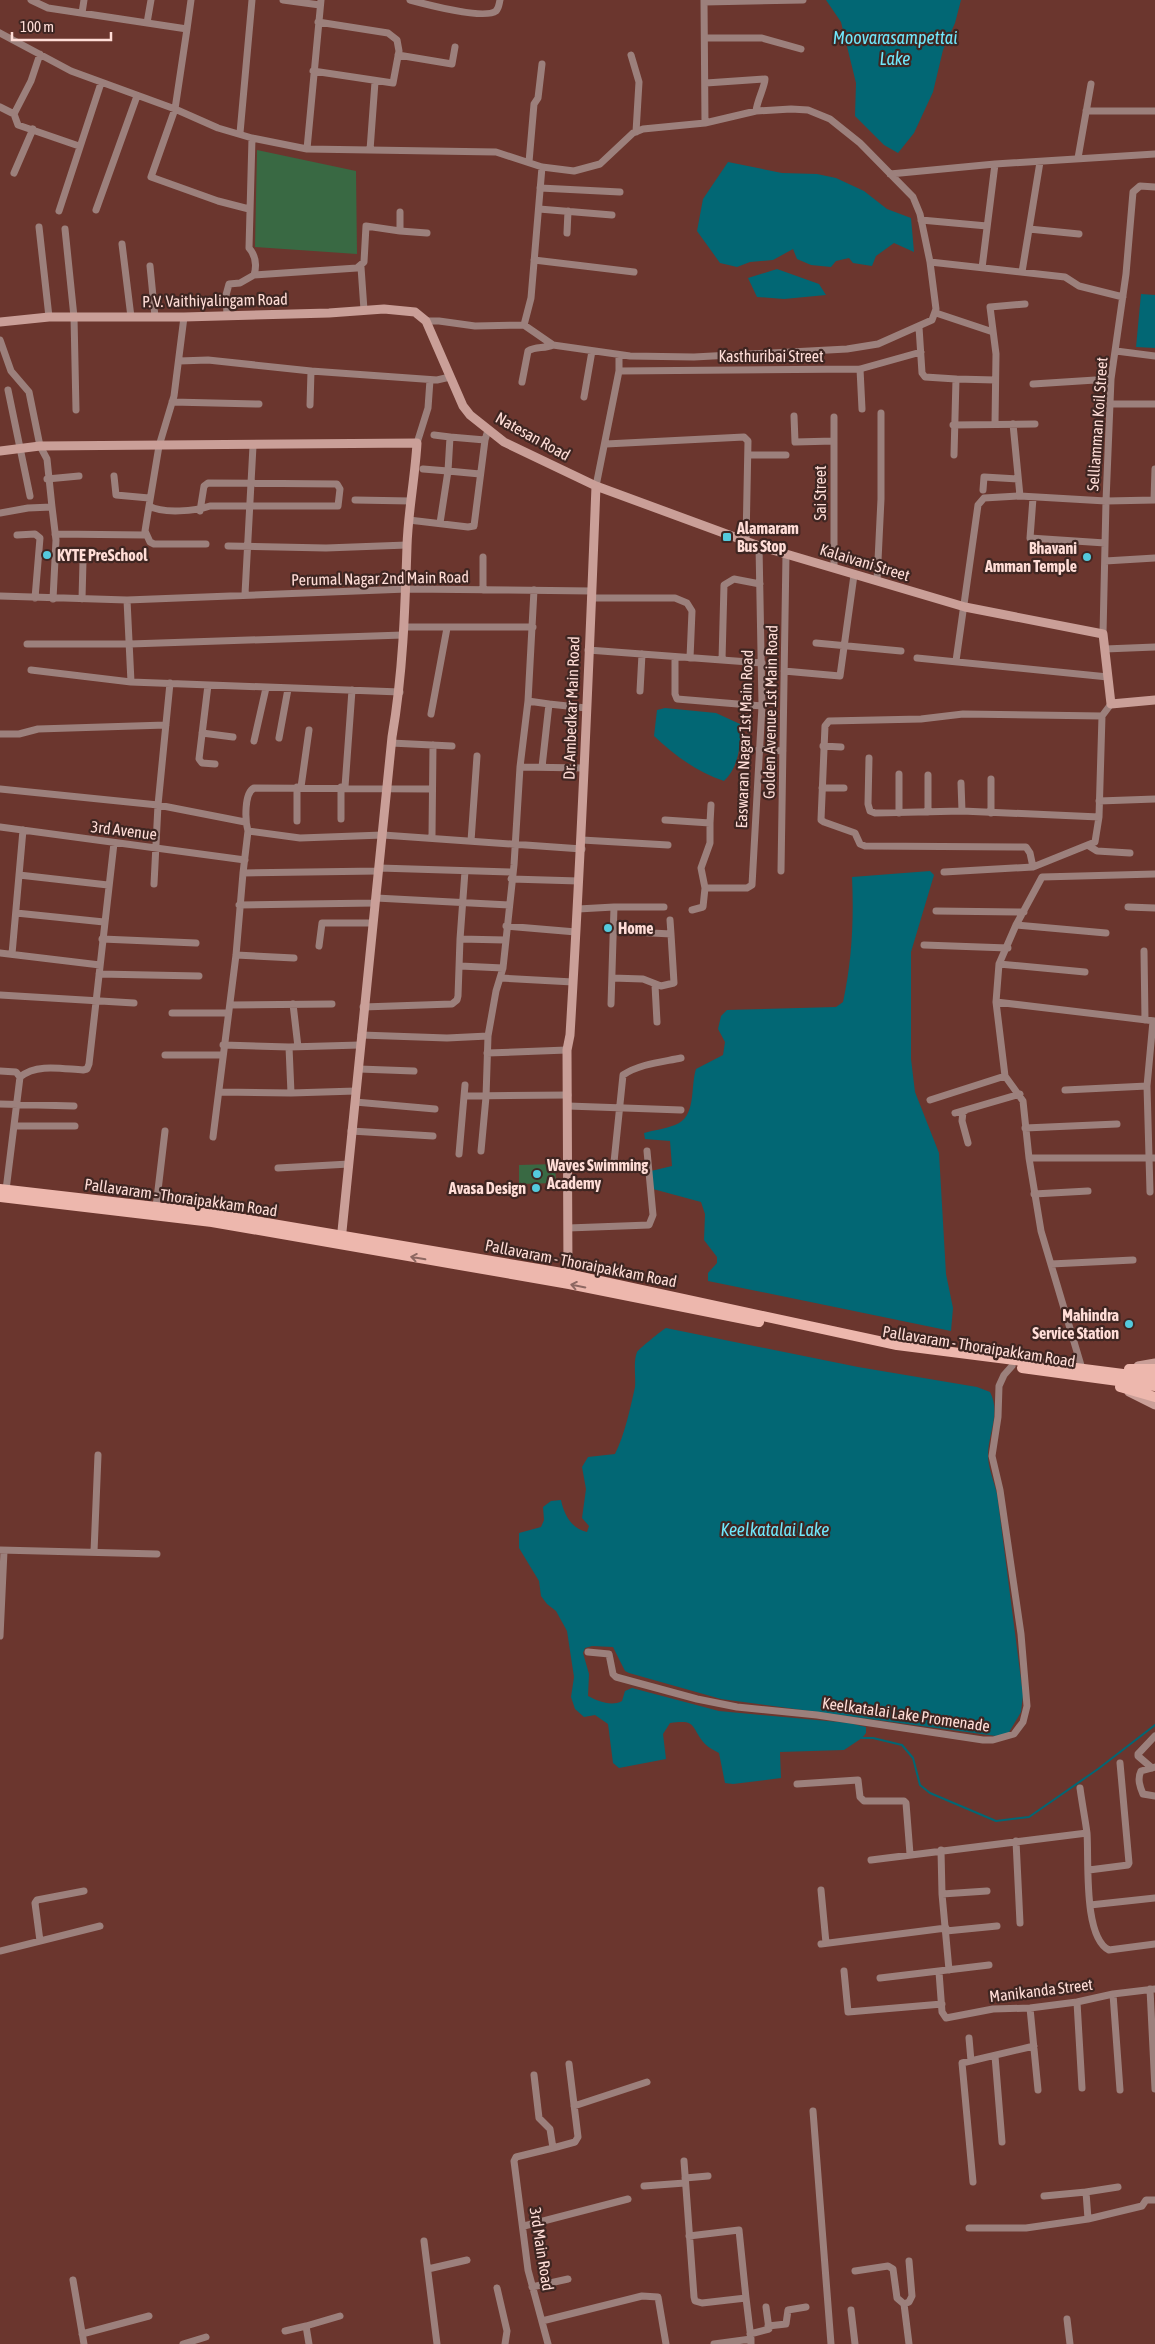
<svg xmlns="http://www.w3.org/2000/svg" width="1155" height="2344" font-family="'Asap Condensed',sans-serif">
<rect width="100%" height="100%" fill="#6b362e"/>
<path fill="#396943" d="M257,150L356,171L357,254L255,247Z
M555,1164L556,1183L519,1184V1165Z"/>
<path fill="#026774" d="M826,0H961L955,23L943,50L933,92L914,133L898,153L884,145L855,116L856,83L841,22Z
M728,162L782,173L817,174L836,178L864,191L887,209L911,218L914,252L894,243L876,256L872,266L853,263L849,258L836,261L831,267L811,265L797,259L793,249L773,260L750,262L737,267L720,263L697,231L703,199Z
M777,269L819,284L826,295L784,299L757,297L748,278Z
M1141,294L1155,295V348L1136,347Z
M665,708L716,713L740,724C741,744 739,767 724,781C697,772 674,755 654,736L657,710Z
M930,871L934,875L911,952V1059L915,1092L939,1153L946,1274L953,1308L951,1331L708,1281V1273L717,1263V1257L704,1240L705,1214L701,1202L653,1189L651,1171L672,1166L670,1141L645,1139L644,1133C654,1130 665,1129 675,1125C697,1117 690,1087 696,1069L723,1055L725,1042L718,1029L721,1016L727,1010L836,1007L843,1002C852,961 854,919 852,877Z
M666,1328L858,1367L977,1387L990,1392C1001,1413 988,1434 988,1455C988,1468 994,1481 997,1494L1023,1695L1021,1712L1008,1734L996,1736L721,1699L629,1673L625,1671L613,1647L592,1646L585,1648L583,1653L589,1674L588,1696C598,1701 611,1707 622,1701L625,1691L632,1688L719,1711L849,1723L866,1727V1733L862,1738L844,1750L780,1752L781,1778L733,1784L725,1783L719,1753C714,1750 709,1748 705,1744C690,1727 698,1719 670,1723L663,1734L666,1759L619,1768L613,1763L608,1724L595,1715L584,1717L575,1709L571,1697L574,1677L567,1631L556,1611L547,1604L541,1596L539,1581L519,1548V1533L541,1527L544,1520L543,1507L551,1501L561,1500C564,1515 572,1529 587,1532L589,1526L582,1518L586,1489L582,1467L588,1457L615,1454C625,1434 630,1409 635,1387C636,1377 633,1362 637,1352C639,1349 662,1330 666,1328Z"/>
<g fill="none" stroke-linecap="round" stroke-linejoin="round">
<path stroke="#026774" stroke-width="2" d="M862,1738H873L902,1745L913,1758L920,1785L930,1793L996,1821L1029,1817L1098,1769L1155,1725"/>
<path stroke="#9c807c" stroke-width="7" d="M31,0L48,8L187,29L175,109L151,177L218,201L249,209
M283,0L320,5
M410,0C425,4 484,20 496,11C499,8 499,4 500,0
M704,0L705,123
M704,2L803,0
M82,13L84,0
M147,23L151,0
M187,29L191,0
M0,33L71,71L175,109L218,128L252,138L307,149L496,152L542,167L574,171L600,164L633,133L643,129L705,123L756,111L791,109L808,110L830,119L860,143L913,197L920,214L930,262L936,309L932,320L878,344L847,349L694,357L630,356L553,345L524,325L475,326L439,321H426
M705,38H762L801,49
M398,55L452,64L455,47
M631,55L639,82L636,132
M313,71L393,83L399,51L397,40L388,33L318,22
M706,83L765,79C765,86 757,101 756,111
M0,107L14,114L31,81L40,54
M1086,111H1155
M14,114L18,125L79,146
M240,133L252,0
M307,149L321,0
M370,150L375,82
M1078,158L1091,84
M529,162L534,104L538,98L542,64
M14,173L33,129
M890,174L995,164L1155,154
M540,188L620,192
M539,209L612,215
M96,210L137,96
M59,211L101,83
M400,212V231L427,233
M921,220L987,226
M39,227L49,317
M65,229L74,317L76,410
M1029,229L1079,234
M567,233L568,211
M122,244L131,317
M534,260L634,272
M930,262L1065,277L1079,286L1123,297
M150,266L155,317
M361,267L364,310
M982,268L995,164
M1022,272L1040,162
M254,275L357,268L364,262L366,226L400,231
M936,313L993,332
M227,316L226,295L229,284L240,283L254,275C257,265 256,256 249,248L252,138
M184,317L174,396L159,446L149,506C163,514 196,511 210,506H338L340,489L337,484L208,483L204,486L200,511
M524,325L531,298L542,167
M919,327L922,373L925,377L956,379L954,455
M0,340L11,371L29,392L40,446L47,459L52,507L28,508L0,513
M1116,351L1155,356
M179,361L208,360L311,371L310,405
M860,369L862,409
M311,371L437,380L450,377
M619,371L860,369L921,352
M956,379L995,380
M522,382L528,351C536,346 544,349 553,345
M1033,384L1111,379
M8,390L30,496
M584,397L592,351
M172,402L259,404
M1110,404H1155
M794,416L795,442L834,441
M995,424L996,354L990,307L1025,304
M1013,424L1020,496
M953,425L1035,424
M434,435L450,437
M417,443L428,408L430,380
M606,444L744,437L748,441L746,541
M749,455H786
M423,469L448,471L450,437L485,440
M114,476L116,495L149,498
M47,479L79,476
M596,486L619,371V355
M983,490L984,477L1018,479
M1033,498L1030,538L1105,543
M355,500L411,501
M1154,500L1155,469
M149,506L145,531L150,542L154,544H206
M52,507L56,540L53,599
M409,520L468,527L474,526L485,440L488,430
M440,523L448,471L480,474
M55,534L145,535
M17,535L35,534L40,538L35,598
M228,546L326,548L407,545
M1105,561L1155,558
M834,568V417
M877,581L881,499V413
M483,590V557
M245,594L253,446
M0,596L127,600L407,589L592,591
M591,598H675L687,603L692,611L690,658
M82,599L83,561
M127,600L131,682
M404,627H533
M1103,634L1106,501L1111,379L1126,274L1133,192L1140,186L1155,187
M816,643L901,651
M27,644H130L403,635
M1105,649L1155,647
M588,650L762,663
M675,657V694L677,699L762,706
M917,658L1108,677
M722,660L724,585L734,579L760,584
M956,661L978,505L984,498L1020,496L1106,501L1155,500
M31,670L131,682L400,692
M784,671L840,676L854,575
M208,685L199,759L202,763L215,764
M640,691L642,654
M528,701L549,704
M431,714L447,628
M202,733L233,737
M0,734H19L38,729L166,725
M279,738L288,689
M254,741L266,688
M391,743L452,746
M823,746L841,747
M759,749L783,751
M869,758L868,804L870,811L875,813L962,811L1099,817
M520,767L584,768
M542,767L549,704L586,708
M899,774V813
M928,775V812
M991,779V813
M961,783L962,811
M297,787V821
M301,787L309,730
M345,787L352,690
M822,788H844
M0,789L158,805L245,822
M431,789L254,788C244,793 245,821 248,831L300,838L383,835L582,849
M1099,801L1155,799
M341,819V787
M665,820L710,823V843L701,868L705,888
M710,823L711,805
M0,827L245,860
M248,831L243,873L378,871
M432,836L433,745
M582,840L668,845
M471,841L477,756
M1089,846L1097,851L1130,853
M1033,867L1030,853L1026,847L865,846L860,844L855,833L824,822L821,820L825,726L829,721L921,719L963,714L1102,716
M379,868L512,872
M781,871L786,554
M944,872L1033,867L1095,842L1099,817L1102,716L1111,704
M19,875L108,885
M511,879L579,881
M154,884L158,805L170,683
M376,898L509,905
M239,905L375,903
M614,907H664
M1128,907L1155,908
M578,909L614,907L611,1004
M692,910L703,907L705,888H747L752,885L762,706L759,546
M936,911L1024,912
M16,913L104,922
M1016,925L1106,933
M506,926L576,932
M614,931L671,934L670,920
M102,939L196,943
M460,939L465,871
M924,945L1008,948
M319,946L322,923H373
M1144,951L1145,1020
M0,953L100,965
M12,954L23,830
M236,955L294,958
M999,964L1085,972
M460,966L503,968
M99,974L199,976
M501,978L573,982
M612,978L643,979L661,986L674,983L671,934
M655,985L657,1022
M0,995L134,1003
M996,1002L1155,1021
M293,1004L298,1047
M230,1005L332,1004
M363,1007L452,1004L457,1000L458,996L460,939L505,940
M172,1013H228
M361,1035L447,1038L488,1036
M223,1045L289,1047L360,1045
M289,1047L291,1093
M487,1053L567,1050
M165,1055H223
M359,1069L414,1071
M0,1071L16,1072L20,1077
M1147,1086L1150,1192
M1065,1090L1147,1086L1153,1021
M220,1092L291,1093L356,1091
M464,1096L568,1095
M930,1100L1005,1076
M355,1102L435,1109
M0,1104L74,1106
M568,1106L681,1110
M966,1110L963,1112L962,1121L968,1143
M955,1113L1020,1094
M15,1126H75
M1025,1128L1117,1124
M351,1131L433,1136
M213,1137L236,955L243,873
M481,1151L486,1097L488,1036L496,991L503,968L514,865L520,767L528,701L534,590
M459,1154L465,1085
M1029,1158H1155
M614,1162L623,1075C639,1064 662,1062 681,1058
M278,1168L349,1164
M6,1190L20,1077C37,1063 63,1069 83,1070L87,1069L89,1064L114,843
M1034,1194L1088,1191
M156,1207L165,1131
M568,1228L649,1225L653,1215L647,1151
M1051,1264L1133,1260
M1083,1372L1041,1231L1029,1158L1023,1101L1005,1076L996,1002L999,964L1016,925L1042,877L1155,874
M0,1550L157,1554
M94,1552L98,1455
M0,1636L4,1551
M588,1652L609,1654L613,1674L616,1677L697,1699L737,1707L817,1715L983,1740H993L1014,1734L1023,1722L1027,1706L1021,1634L1000,1490L992,1456L998,1417L999,1386L1004,1375L1012,1366
M1155,1767L1141,1771C1137,1779 1140,1787 1143,1794L1155,1796
M1152,1768L1138,1756V1754L1155,1736
M797,1784L858,1780L860,1797L864,1801H904L906,1803L910,1854
M1080,1788C1082,1803 1085,1818 1087,1833C1089,1860 1083,1937 1109,1950L1155,1944
M1016,1841L1020,1923
M941,1850L942,1894L949,1970
M871,1860L1087,1833
M1089,1870L1128,1865L1129,1863L1120,1763
M821,1890L826,1943
M942,1894L987,1891
M1090,1905L1155,1898
M946,1931L997,1926
M40,1941L35,1903L37,1900L84,1891
M821,1944L946,1928
M0,1951L100,1926
M844,1971L848,2012L942,2004
M939,1972L942,2012L946,2018L993,2009L1030,2008L1077,2002L1113,1994L1155,1989
M880,1978L989,1965
M1150,1989L1155,2089
M1113,1994L1120,2090
M1077,2002L1082,2088
M1030,2008L1038,2090
M969,2038L971,2061
M995,2056L1002,2142
M534,2075L539,2118L550,2129L553,2148L516,2157L514,2161L528,2270L548,2344
M574,2106L647,2082
M813,2111L831,2344
M553,2148L575,2142L578,2137L569,2064
M684,2161L694,2297L695,2301L702,2303L746,2298L751,2339
M685,2178L708,2176
M973,2182L962,2063L1034,2046
M644,2186L685,2183
M1086,2192L1118,2187
M1044,2196L1086,2192L1088,2219
M524,2226L628,2199
M969,2228H1026L1088,2219L1142,2206L1146,2200H1155
M689,2236L739,2230L746,2298
M424,2241L437,2344
M428,2269L467,2260
M855,2271L888,2266L893,2269L897,2298L904,2304L909,2344
M73,2280L84,2344
M532,2287L568,2279
M497,2288L507,2331L505,2344
M904,2304L909,2302L912,2296L909,2261
M851,2310L855,2344
M1067,2319L1070,2344
M542,2321L642,2296L658,2297L666,2344
M306,2326L340,2316
M768,2326L786,2324L788,2310L806,2307
M285,2331L306,2326L309,2344
M82,2334L149,2316
M750,2334L769,2329L766,2307
M183,2344L206,2337
M714,2344L751,2339V2344"/>
<path stroke="#ca9f98" stroke-width="9" d="M0,322L49,317H184L329,313L384,309L415,312L426,321L463,406L470,415L504,442L596,486L759,546L965,607L1103,634L1111,704L1155,700
M0,451L40,446L417,443C415,478 408,512 407,546C405,610 403,673 392,737L341,1241
M568,1274L567,1050L570,1035C581,852 589,669 596,486
M1138,1366L1155,1363
M1129,1392L1155,1405"/>
<path stroke="#edb7ad" stroke-width="10" d="M0,1189L208,1213L568,1274L897,1345L1155,1378
M0,1197L212,1222L569,1284L759,1322
M1022,1368L1155,1386
M1129,1369H1155
M1120,1387L1155,1397"/>
</g>
<defs><path id="oneway-shaft" d="M-6 0H5M1.5-3L5.5 0L1.5 3" fill="none" stroke-width="1.6" stroke-linecap="round" stroke-linejoin="round" transform="scale(1.25)"/></defs>
<g stroke="#8d6761">
<use href="#oneway-shaft" transform="translate(418 1258) rotate(-170)"/>
<use href="#oneway-shaft" transform="translate(578 1286) rotate(-169)"/>
</g>
<g fill="#54cadd" stroke="#3f2622" stroke-width="2">
<rect x="722" y="532" width="10" height="10" rx="2.5"/>
<circle cx="47" cy="555" r="5"/>
<circle cx="1087" cy="557" r="5"/>
<circle cx="608" cy="928" r="5"/>
<circle cx="537" cy="1174" r="5"/>
<circle cx="536" cy="1188" r="5"/>
<circle cx="1129" cy="1324" r="5"/>
</g>
<g text-anchor="middle" dominant-baseline="central" stroke-width="4.5" stroke-linejoin="round" paint-order="stroke">
<g font-size="16" fill="#ffddd7" stroke="#3f2622">
<text transform="translate(215 300) rotate(-1)">P. V. Vaithiyalingam Road</text>
<text x="771" y="356">Kasthuribai Street</text>
<text transform="translate(1097 424) rotate(-86)">Selliamman Koil Street</text>
<text transform="translate(533 436) rotate(29)">Natesan Road</text>
<text transform="translate(820 493) rotate(-90)">Sai Street</text>
<text transform="translate(865 562) rotate(17)">Kalaivani Street</text>
<text transform="translate(380 578) rotate(-1)">Perumal Nagar 2nd Main Road</text>
<text transform="translate(571 708) rotate(-88)">Dr. Ambedkar Main Road</text>
<text transform="translate(770 712) rotate(-89)">Golden Avenue 1st Main Road</text>
<text transform="translate(744 739) rotate(-88)">Easwaran Nagar 1st Main Road</text>
<text transform="translate(124 830) rotate(7)">3rd Avenue</text>
<text transform="translate(181 1197) rotate(8)">Pallavaram - Thoraipakkam Road</text>
<text transform="translate(581 1263) rotate(11)">Pallavaram - Thoraipakkam Road</text>
<text transform="translate(979 1346) rotate(9)">Pallavaram - Thoraipakkam Road</text>
<text transform="translate(906 1714) rotate(8)">Keelkatalai Lake Promenade</text>
<text transform="translate(1041 1990) rotate(-7)">Manikanda Street</text>
<text transform="translate(542 2249) rotate(81)">3rd Main Road</text>
</g>
<g font-size="16" font-weight="bold" fill="#ffddd7" stroke="#3f2622" text-anchor="start">
<text x="737" y="528">Alamaram<tspan x="737" dy="18">Bus Stop</tspan></text>
<text x="1077" y="548" text-anchor="end">Bhavani<tspan x="1077" dy="18">Amman Temple</tspan></text>
<text x="57" y="555">KYTE PreSchool</text>
<text x="618" y="928">Home</text>
<text x="547" y="1165">Waves Swimming<tspan x="547" dy="18">Academy</tspan></text>
<text x="526" y="1188" text-anchor="end">Avasa Design</text>
<text x="1119" y="1315" text-anchor="end">Mahindra<tspan x="1119" dy="18">Service Station</tspan></text>
</g>
<g font-size="18" font-style="italic" fill="#70e8fc" stroke="#3f2622">
<text x="895" y="37">Moovarasampettai<tspan x="895" dy="21">Lake</tspan></text>
<text x="775" y="1529">Keelkatalai Lake</text>
</g>
</g>
<path d="M12 32v8h99v-8" fill="none" stroke="#ffddd7" stroke-width="2.5"/>
<text x="20" y="32" font-size="15" fill="#ffddd7" stroke="#3f2622" stroke-width="4" paint-order="stroke">100 m</text>
</svg>
